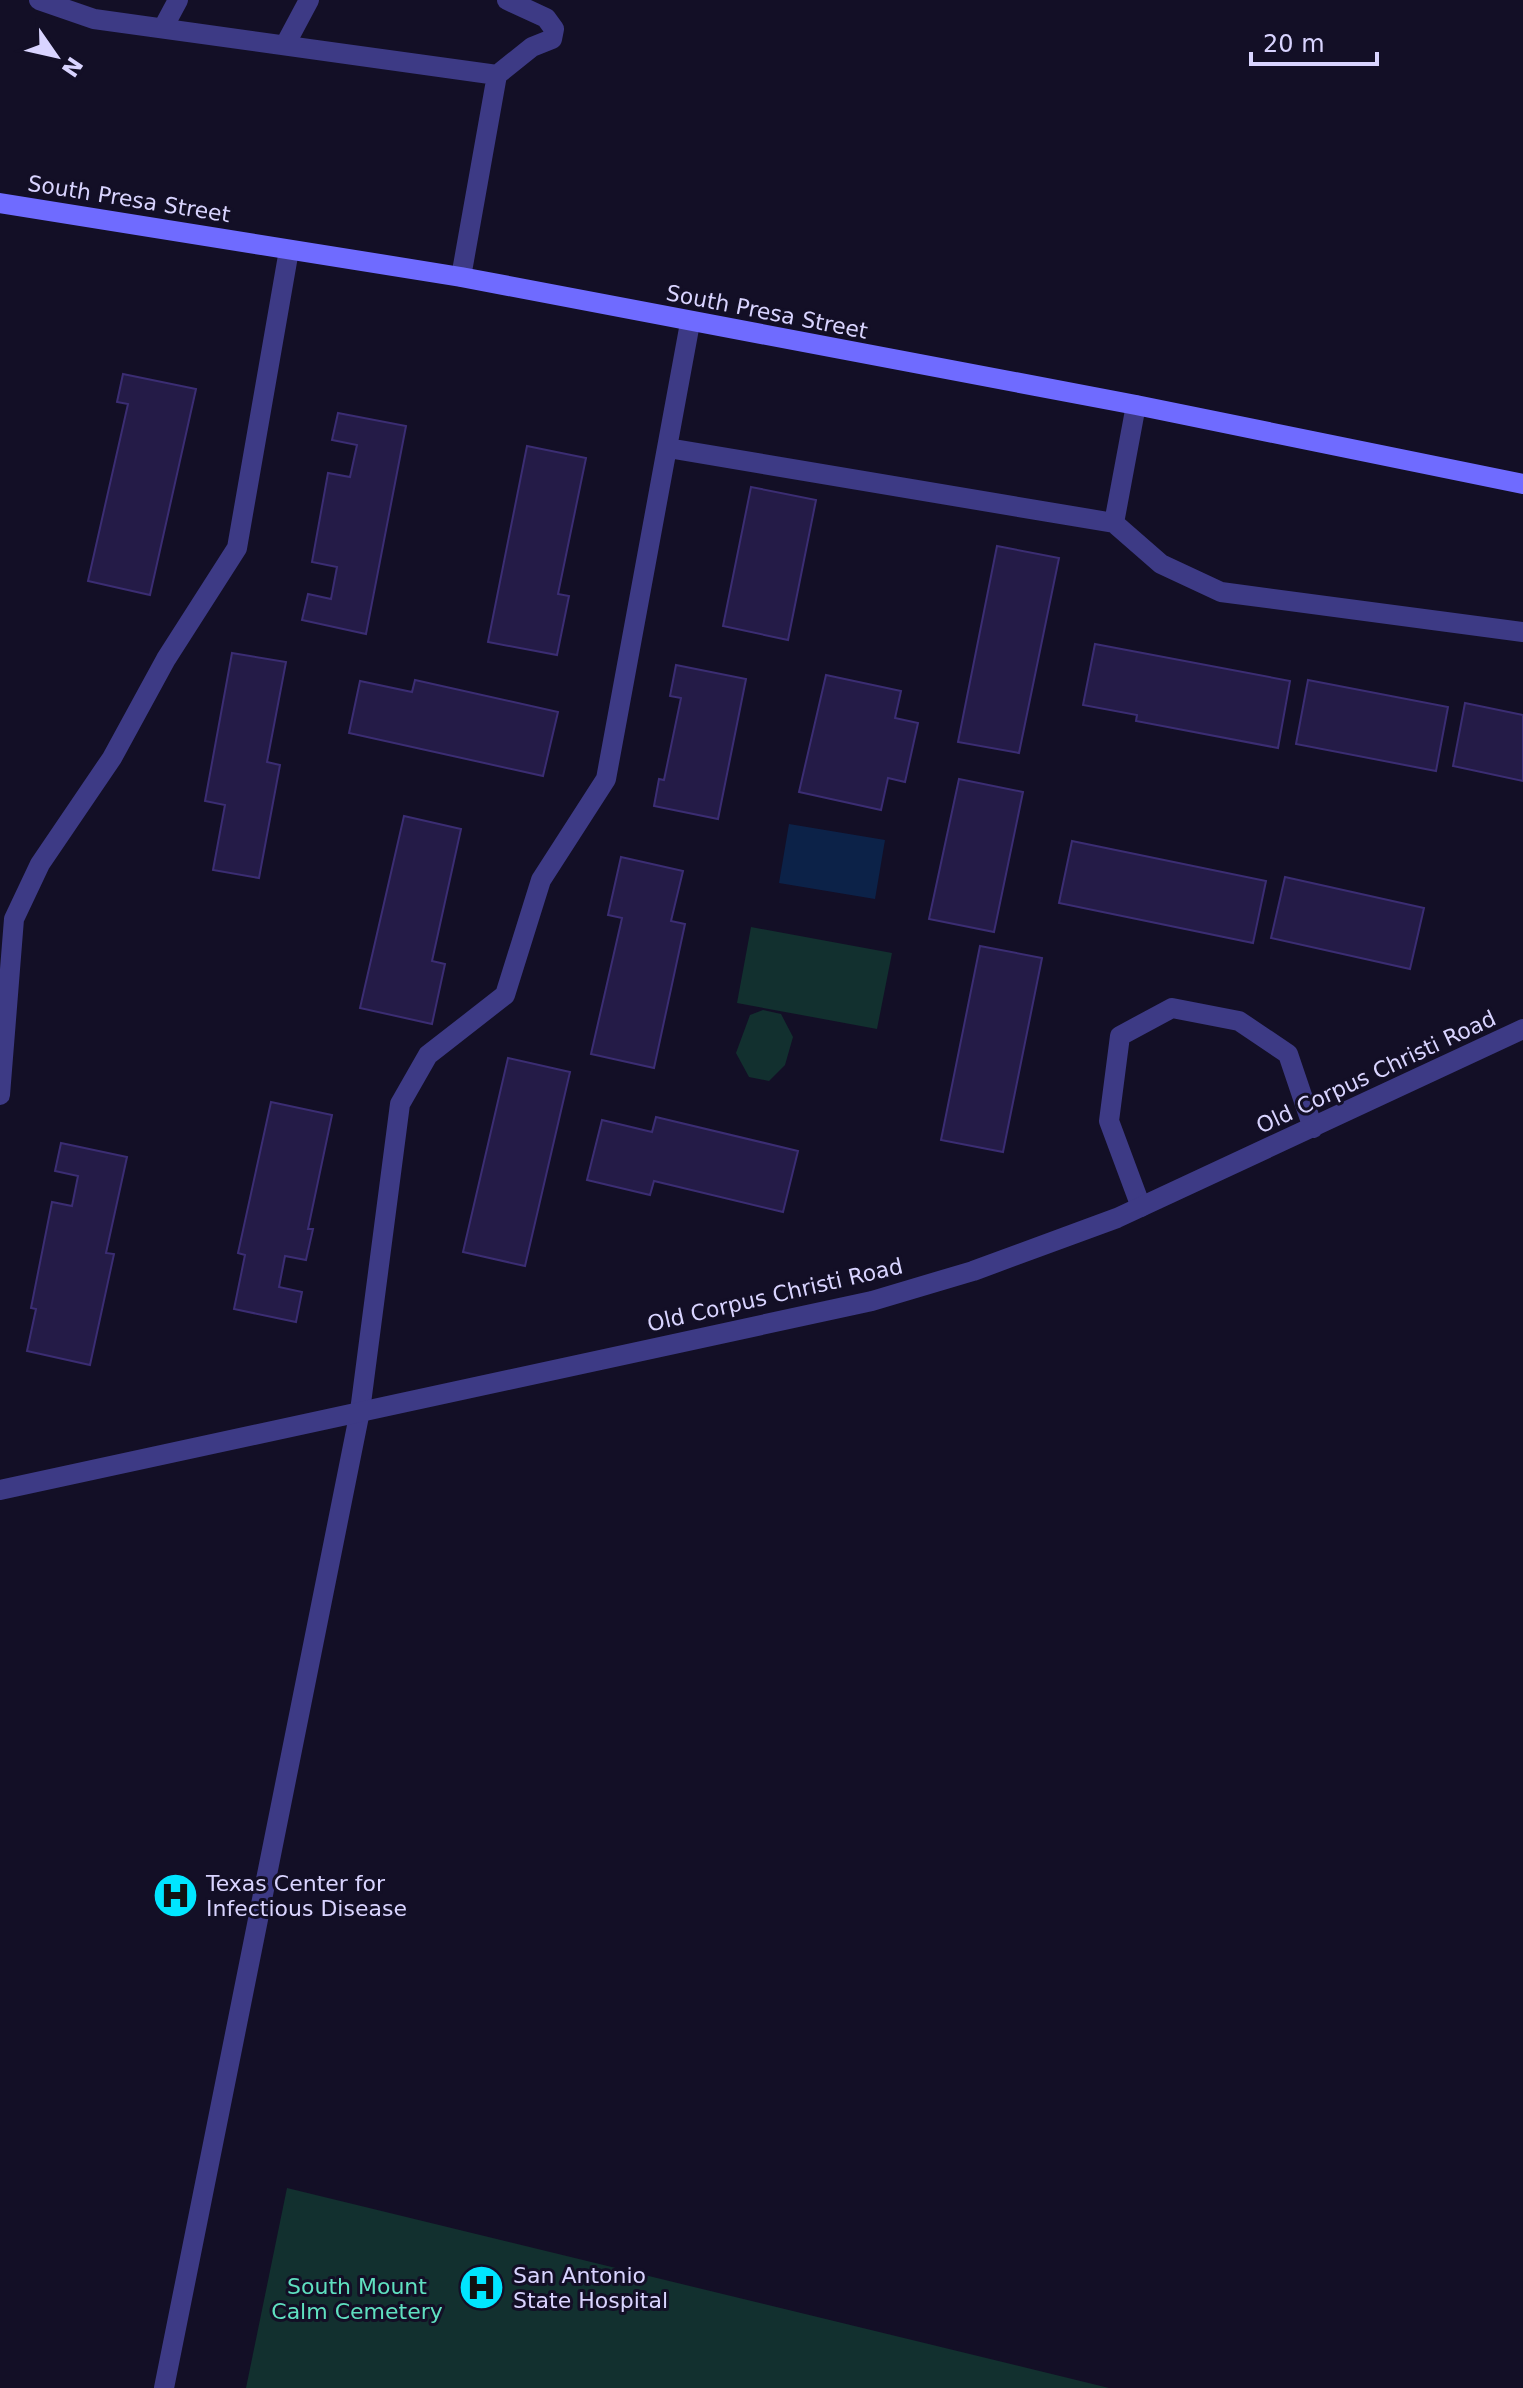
<svg xmlns="http://www.w3.org/2000/svg" width="1523" height="2388" font-family="'DejaVu Sans',sans-serif">
<rect width="100%" height="100%" fill="#130f26"/>
<path fill="#12302f" d="M751,927L892,953L877,1029L737,1003Z
M763,1010L781,1014L793,1037L785,1065L769,1081L749,1077L736,1053L750,1015Z
M287,2188L1109,2388H246Z"/>
<path fill="#0c2248" d="M789,824L885,840L875,899L779,883Z"/>
<path fill="#241b47" stroke="#3b2d73" stroke-width="2" d="M123,374L196,389L150,595L88,581L128,404L117,402Z
M338,413L406,426L366,634L302,620L308,594L331,599L337,567L312,562L328,473L350,477L357,445L332,440Z
M527,446L586,458L558,594L569,596L557,655L488,642Z
M751,487L816,500L788,640L723,626Z
M997,546L1059,558L1019,753L958,742Z
M1095,644L1290,681L1278,748L1136,721L1137,715L1083,705Z
M232,653L286,662L267,762L280,765L259,878L213,870L225,805L205,801Z
M676,665L746,679L718,819L654,806L659,779L664,780L681,698L670,696Z
M826,675L901,691L895,718L918,723L905,782L888,778L881,810L799,792Z
M415,680L558,712L543,776L349,733L360,681L412,692Z
M1308,680L1448,707L1436,771L1296,744Z
M1465,703L1523,715V781L1453,766Z
M959,779L1023,792L994,932L929,919Z
M404,816L461,829L432,961L445,964L432,1024L360,1008Z
M1072,841L1266,881L1253,943L1059,903Z
M621,857L683,871L671,921L685,924L654,1068L591,1054L622,918L608,915Z
M1285,877L1424,908L1410,969L1271,938Z
M980,946L1042,958L1003,1152L941,1140Z
M508,1058L570,1072L525,1266L463,1252Z
M271,1102L332,1115L308,1229H313L306,1260L285,1256L279,1287L302,1292L296,1322L234,1309L245,1255L238,1253Z
M656,1117L798,1151L783,1212L654,1181L650,1195L587,1180L602,1120L652,1132Z
M61,1143L127,1157L106,1253L114,1254L90,1365L27,1351L36,1309L31,1308L52,1202L72,1206L78,1176L55,1171Z"/>
<g fill="none" stroke-linecap="round" stroke-linejoin="round">
<path stroke="#3d3a85" stroke-width="20" d="M39,0L94,19L497,75L461,277
M163,28L178,0
M285,45L309,0
M497,75L532,47L552,39L554,29L546,18L507,0
M668,448L1114,523L1161,564L1221,592L1523,632
M1114,523L1136,405
M0,1095L14,919L40,864L112,758L166,659L237,548L289,250
M1141,1207L1109,1121L1120,1036L1172,1008L1239,1021L1288,1054L1313,1128
M164,2388L360,1411L400,1104L428,1055L505,995L541,880L606,779L690,323"/>
<path stroke="#3d3a85" stroke-width="20" d="M0,1490L872,1301L973,1271L1117,1218L1523,1029"/>
<path stroke="#6f6bff" stroke-width="20" d="M0,203L461,277L1136,405L1523,484"/>
</g>
<defs>
<symbol id="hospital-disc" viewBox="-11 -11 22 22"><circle r="9.5" fill="#00e5ff" stroke="#130f26"/><path d="M-5-5h3v3.5h4V-5h3V5h-3V1.5h-4V5h-3Z" fill="#111"/></symbol>
</defs>
<g fill-rule="evenodd">
<use href="#hospital-disc" x="150" y="1870" width="51" height="51"/>
<use href="#hospital-disc" x="456" y="2262" width="51" height="51"/>
</g>
<g text-anchor="middle" dominant-baseline="central" stroke-width="6" stroke-linejoin="round" paint-order="stroke">
<g font-size="22" fill="#d9d4ff" stroke="#130f26">
<text transform="translate(129 199) rotate(9)">South Presa Street</text>
<text transform="translate(767 312) rotate(11)">South Presa Street</text>
<text transform="translate(1376 1072) rotate(-25)">Old Corpus Christi Road</text>
<text transform="translate(775 1295) rotate(-13)">Old Corpus Christi Road</text>
</g>
<g font-size="22" fill="#d9d4ff" stroke="#130f26" text-anchor="start">
<text x="206" y="1883">Texas Center for<tspan x="206" dy="25">Infectious Disease</tspan></text>
<text x="513" y="2275">San Antonio<tspan x="513" dy="25">State Hospital</tspan></text>
</g>
<g font-size="22" fill="#5fe0c0" stroke="#130f26">
<text x="357" y="2286">South Mount<tspan x="357" dy="25">Calm Cemetery</tspan></text>
</g>
</g>
<g transform="translate(56 56) rotate(124)" stroke="#130f26" stroke-width="6" paint-order="stroke">
<path d="M0-6L14 30L0 20L-14 30Z" fill="#d9d4ff"/>
<text y="-12" font-size="22" font-weight="bold" text-anchor="middle" fill="#d9d4ff">N</text>
</g>
<path d="M1251 52v12h126v-12" fill="none" stroke="#d9d4ff" stroke-width="4"/>
<text x="1263" y="52" font-size="24" fill="#d9d4ff" stroke="#130f26" stroke-width="6" paint-order="stroke">20 m</text>
</svg>
